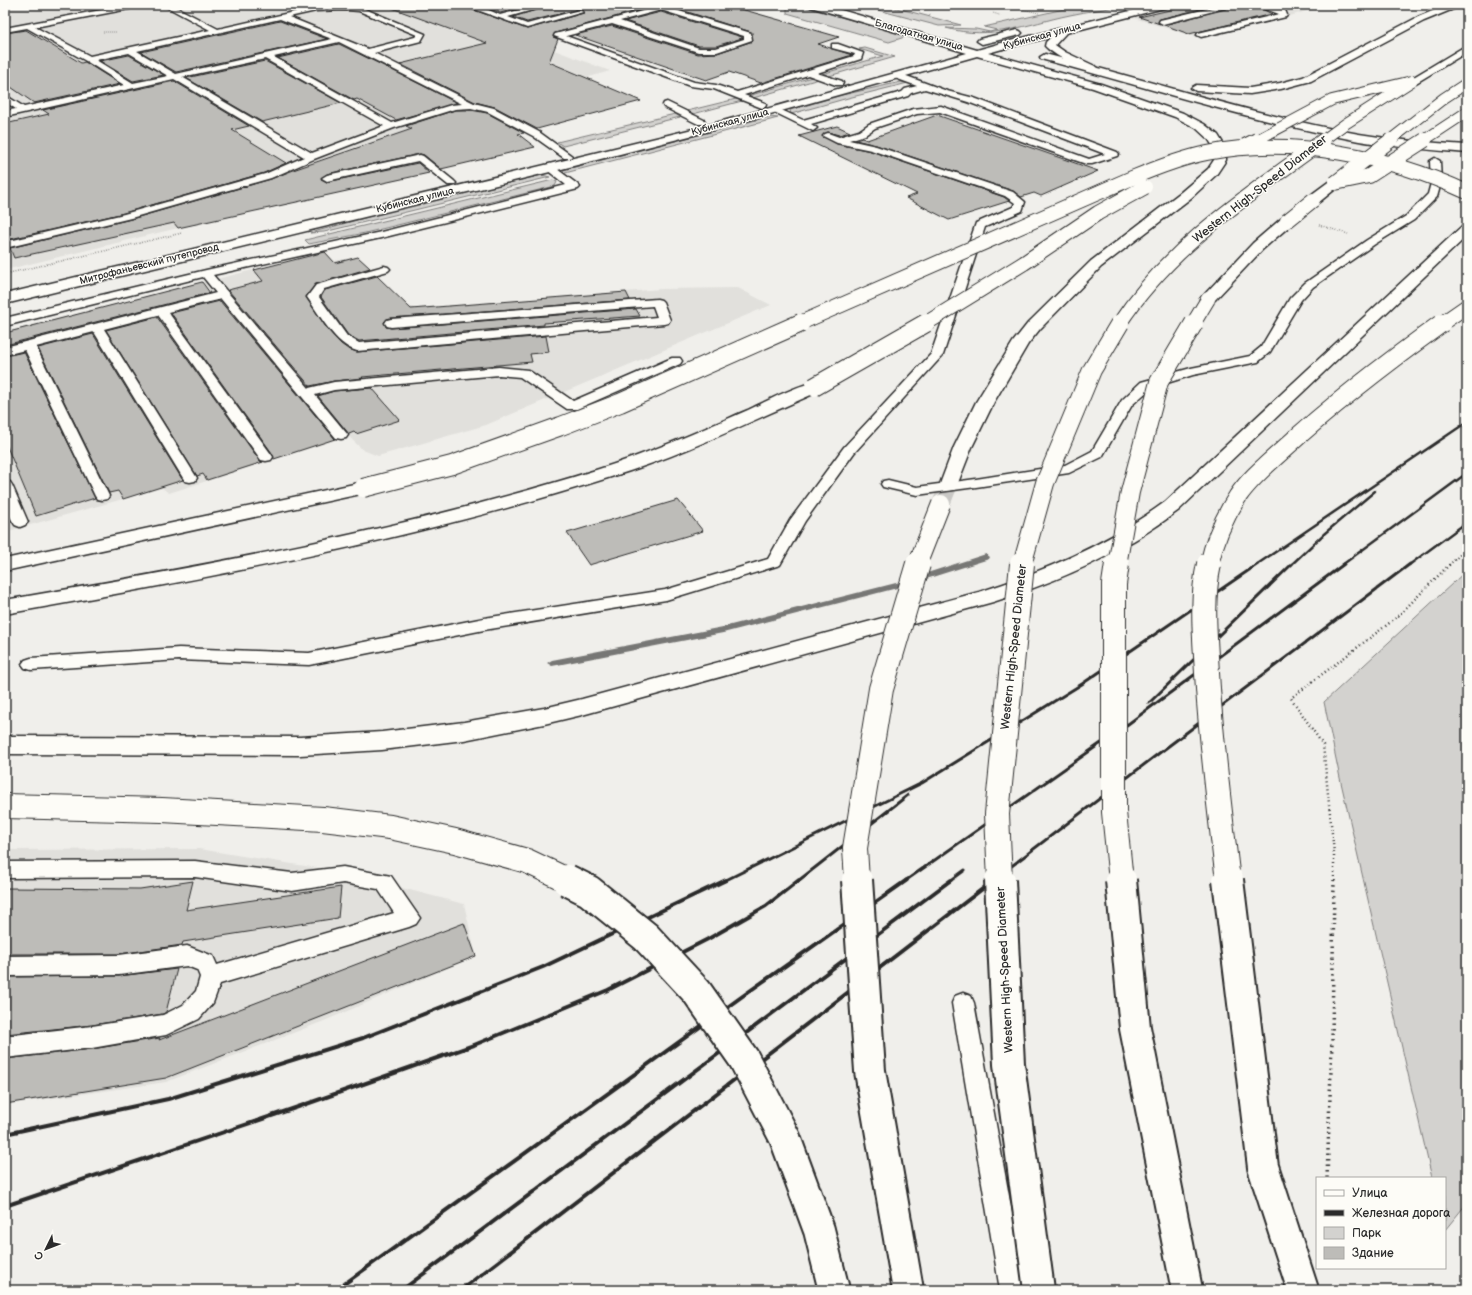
<svg xmlns="http://www.w3.org/2000/svg" width="1472" height="1295" font-family="'Balsamiq Sans',sans-serif">
<rect width="100%" height="100%" fill="#f0efeb"/>
<filter id="ink" filterUnits="userSpaceOnUse"><feTurbulence type="fractalNoise" baseFrequency=".025" numOctaves="2"/><feDisplacementMap in="SourceGraphic" scale="8" xChannelSelector="R" yChannelSelector="G"/><feConvolveMatrix kernelMatrix="1 2 1 2 8 2 1 2 1" color-interpolation-filters="sRGB"/></filter>
<g filter="url(#ink)">
<path fill="#e1e0dc" d="M5,5H435L610,71L494,104L522,117L494,124L449,117L354,148L289,172L178,206L167,214L178,228L5,270Z
M1190,5H1327L1283,18L1204,38L1182,33L1134,18Z
M325,252L333,261L358,257L408,306L418,309L661,289L738,288L771,305L486,425L378,456L363,450L348,436L169,493L162,488L5,532V332Z
M199,849L336,871L464,904L476,956L324,1021L166,1082L5,1105V850Z"/>
<path fill="#d3d2cf" stroke="#7f7e7d" d="M787,5H798L908,36L889,42L787,13Z
M859,5H885L961,25L939,26Z
M1082,5H1125C1107,9 1088,11 1070,15C1026,24 992,41 946,28L976,29L990,32L997,30L984,27Z
M865,48L895,57L829,76L822,74L883,56L859,49Z
M812,77L819,79L753,98L748,96Z
M901,82L908,83L848,98L791,114L790,110L842,95Z
M736,99L742,101L693,114L687,111Z
M675,114L680,117L563,146L557,142Z
M768,117L778,118L565,173L563,172V170Z
M542,175L550,177L324,232L310,233L386,212Z
M553,180L557,182L555,186L365,233L309,244L305,240Z
M1467,570V1203L1445,1230V1178H1432L1340,778L1324,702Z"/>
<g fill="none" stroke-linecap="round" stroke-linejoin="round">
<path fill="#777775" fill-rule="evenodd" d="M986,554L990,557L989,559L901,587L723,633L552,666L547,663L552,660L723,627L896,583Z"/>
</g>
<path fill="#bdbcb8" stroke="#2b2b2b" d="M393,5H476L471,9L527,29L584,13V11L579,9L527,22L513,17L551,5H629L644,9L555,33L553,37L558,39L549,62L641,101L537,129L495,107L475,102L400,64L487,43L392,8Z
M495,5H532L500,13L488,8Z
M681,5H727L839,37L818,44L852,55L761,83L729,72L706,80L575,35L612,26L698,54L717,53L753,41L751,32L672,7Z
M1192,5H1217L1160,19L1158,22L1160,24L1139,17Z
M1238,5H1254L1272,14L1189,34L1164,25Z
M661,12L742,37V38L716,46H699L625,21Z
M280,21L327,39L176,72L141,52Z
M26,30L81,63L85,62L120,84L34,103L5,83V33Z
M339,44L386,67L457,103L396,120L357,99L354,100L278,58Z
M129,55L164,75L133,81L100,61Z
M265,61L341,103L262,122L186,78Z
M174,81L249,126L232,130L286,163L264,173L124,213L6,240L5,124L49,114L43,110Z
M455,110H471L487,113L524,133L518,134L535,147L441,169L424,155L420,154L327,174L321,179L327,182L418,163L429,173L178,228L174,223L14,258L10,248L131,219L271,179L296,169L412,129L406,126Z
M937,115L1098,171L1041,196L1034,193L1021,197L1013,191L876,145L855,140L862,138L867,140Z
M837,126L850,132L839,135L828,132L822,136L837,144L871,151L1004,197L1009,201L949,220L906,198L917,194L799,136Z
M325,252L335,263L358,257L370,268L316,284L306,297L327,329L341,344L348,349L357,352L546,336L549,352L530,354L532,362L362,377L363,378L334,381L310,386L228,290L263,281L254,270Z
M377,276L411,309L626,292L630,300L391,318L387,319L384,322L386,327L391,328L636,309L640,316L544,323V325L359,341L348,335L321,297L325,290Z
M202,282L210,293L5,345V333Z
M220,301L335,439L274,459L272,453L171,313Z
M157,317L260,461L263,462L207,480L203,474L197,476L106,330Z
M93,334L182,479L183,480L123,499L118,491L109,493L38,348Z
M24,352L95,498L36,516L5,442V356Z
M372,388L400,420L356,434L354,432L349,434L318,396L334,391Z
M678,500L703,531L589,565L567,533Z
M193,881L186,910L341,887L338,918L183,942L182,945L119,954H5V888L140,889Z
M464,923L476,956L166,1078L5,1104V1059L92,1049L160,1038L159,1040Z
M177,969L166,1012L163,1014L92,1025L5,1034V977L119,976Z"/>
<g fill="none" stroke-linecap="round" stroke-linejoin="round">
<path stroke="#c9c8c5" stroke-width="18" stroke-dasharray="18 9" stroke-linecap="butt" d="M941,504L949,484"/>
<defs>
<path id="service" d="M128,5H143L139,7L35,27L90,56L210,30L163,5H172L218,29L316,7H360L425,34L421,41L374,53L474,103L494,108L539,132L572,156L570,158H564L533,136L488,112L471,108L455,109L394,128L314,159L271,178L131,218L5,248V242L124,214L265,174L304,157L174,79L5,117V111L16,109L5,102V95L24,107L124,85L86,61L27,28L5,32V28ZM346,10L359,11L417,35L415,37L368,49L289,17L316,11ZM280,19L332,39L176,74L137,51ZM339,42L462,104L451,105L392,123L274,57ZM129,53L168,76L133,83L96,60ZM265,59L384,126L312,153L182,77Z
M480,5H494L484,8L500,15L538,5H550L508,17L527,24L579,10L583,12L527,28L472,8Z
M648,5H659L751,33L752,40L717,52H698L612,24L566,36L694,82L716,85L737,92L854,56L855,54L832,48V44H838L863,53L861,59L817,73L842,81L843,83L842,85H836L808,75L744,95L765,103L766,105L765,107L762,108L714,89L690,86L554,36L555,34L654,8ZM661,10L744,36V39L716,48H699L620,21Z
M1224,5H1237L1163,24L1159,22L1160,20Z
M1255,5H1266L1285,10L1287,15L1286,17L1201,37L1197,35L1198,33L1279,14Z
M895,74H901L947,91L974,98L1117,152L1119,154L1117,156L1092,164H1086L940,112L917,114L875,128L865,135L849,140L876,146L1013,192L1025,202L1022,211L985,227L943,355L854,453L805,521L780,565L666,600L484,630L309,665L179,660L31,670L25,668L22,664L25,660L31,658L179,648L309,653L484,618L665,590L768,559L790,520L844,447L931,354L976,223L1013,207L1015,203L1005,196L871,150L837,143L823,136L825,134L828,133L839,137L859,131L869,124L913,109L941,106L1089,159L1105,154L968,102L925,89L911,93L908,96L811,124L817,128L813,131L770,110L774,107L777,108L803,120L902,92L905,89L917,86L895,78Z
M667,102L704,120L705,122L704,124H698L664,107L663,105L664,103Z
M420,155L423,156L454,181L456,183L454,185H448L418,161L327,181L322,178L327,175Z
M1435,158L1440,161L1441,183L1437,197L1414,220L1375,244L1313,287L1301,300L1270,352L1258,362L1193,375L1151,388L1132,405L1102,457L1069,473L976,487L917,495L883,487L881,484L883,481L888,480L917,487L976,479L1065,465L1092,451L1122,400L1141,382L1191,368L1250,356L1261,347L1290,298L1305,283L1367,240L1406,216L1428,194L1431,183L1430,161Z
M550,165L553,166L577,184L580,187L578,189L381,238L213,275L309,388L334,382L499,367L528,370L573,401L672,358H680L682,361L680,364L577,409H567L520,377L499,375L334,390L315,395L348,435L346,438L341,439L336,438L221,299L168,312L271,454L273,457L271,460L266,461L261,460L158,315L104,329L197,478L195,481L190,482L185,481L183,478L94,332L36,347L109,496L107,499L102,500L97,499L95,496L25,350L5,355V347L216,293L203,277L5,326V318L206,270L381,232L566,185L547,170L545,168L547,166Z
M384,266L388,267L390,269L388,271L324,289L319,297L347,336L359,343L657,317L653,306L391,327L387,326L385,323L387,320L391,319L657,299L661,300L663,302L670,320L668,323L664,324L357,351C335,345 320,315 307,297L316,285Z
M5,481L10,482L12,485L28,522L25,525L20,527L15,525C5,511 5,497 5,481Z
M195,861L292,873L343,867L391,876L420,918L416,924L409,927L220,984L213,1003L199,1019L166,1035L92,1048L5,1058V1036L92,1026L163,1015L183,1005L196,991L200,977L197,970L187,966L119,975L5,976V956L119,955L187,946L213,956L217,965L394,913L378,889L343,883L292,891L195,877L5,878V862Z
M963,993L971,996L974,1003L1026,1290H1000L952,1003L955,996Z"/>
<path id="secondary" d="M1154,5H1170L1168,7L1066,33L1055,45L1065,52L1097,67L1098,69L1097,71C1087,74 1052,54 1045,46L1046,42L1051,37L1002,49L997,46L998,44Z
M1017,30L1020,31L1022,33L1020,35L982,44L977,41L979,39Z"/>
<path id="primary" d="M809,5H824L977,50L1002,43L1006,44L1007,46L1006,48L988,53L1101,84L1183,113L1204,124L1218,135L1226,148V160L1216,175L1191,198L1101,267L1040,329L1028,344L994,402L972,447L956,488L949,490L942,488L940,484L954,447L976,402L1013,342L1028,323L1091,261L1181,192L1208,169L1214,160V148L1209,140L1196,128L1175,117L1093,88L977,56L713,130L550,172L5,304V294L549,164L705,126L967,53L811,7Z
M1447,5H1460L1458,7L1424,21L1311,81L1281,89L1250,94L1196,91L1191,88L1196,85L1250,88L1280,83L1303,77L1418,17Z
M1045,54C1150,80 1252,115 1359,134C1395,140 1431,143 1467,145V153C1431,150 1394,147 1359,141C1251,121 1147,87 1041,59L1040,57Z
M1467,225V236L1179,510C1121,554 1062,580 993,602L582,715L544,724L464,740L382,750L300,755L5,754V736L300,737L382,732L464,722L544,708L582,699L979,592C1046,571 1108,544 1165,502L1462,226Z
M814,382L820,383L822,387L820,391C751,421 683,455 611,477C414,540 209,578 5,614V600C204,566 405,530 599,469C650,453 699,431 748,410C769,400 791,388 814,382Z
M363,482L370,484L372,488L370,492L5,571V559Z"/>
<path id="motorway" d="M1467,45V52L1416,83L1412,84L1407,81Z
M1335,179L1339,180L1341,183L1339,186L1318,203H1308L1306,200L1308,197L1331,180Z
M1287,217L1292,218L1294,221L1292,224L1263,249L1213,302L1208,304L1203,302L1200,299L1203,296L1253,243L1282,218Z"/>
</defs>
<use href="#service" stroke="#2b2b2b" stroke-width="3"/>
<use href="#secondary" stroke="#2b2b2b" stroke-width="3"/>
<use href="#primary" stroke="#2b2b2b" stroke-width="3"/>
<use href="#motorway" stroke="#2b2b2b" stroke-width="3"/>
<path stroke="#2b2b2b" stroke-width="1" stroke-dasharray="0.5 1.5" stroke-linecap="butt" d="M1052,5L1063,8
M1013,7L1039,13
M902,8L904,7
M993,13L1002,16
M929,15L931,14
M103,32H116"/>
<path stroke="#2b2b2b" stroke-width="1.5" stroke-dasharray="0.5 2" stroke-linecap="butt" d="M1319,225L1348,234
M5,274L182,233"/>
<path stroke="#2b2b2b" stroke-width="2" stroke-dasharray="1 2.5" stroke-linecap="butt" d="M1449,565L1467,548"/>
<path stroke="#2b2b2b" stroke-width="2.5" stroke-dasharray="1 3" stroke-linecap="butt" d="M1334,881V853L1323,745L1291,698L1396,618L1450,564"/>
<path stroke="#2b2b2b" stroke-width="3.5" stroke-dasharray="1.5 4" stroke-linecap="butt" d="M1327,1178L1332,1043L1334,880"/>
<use href="#service" fill="#fdfcf7" fill-rule="evenodd"/>
<use href="#secondary" fill="#fdfcf7" fill-rule="evenodd"/>
<use href="#primary" fill="#fdfcf7" fill-rule="evenodd"/>
<use href="#motorway" fill="#fdfcf7" fill-rule="evenodd"/>
<path stroke="#2b2b2b" stroke-width="2.5" d="M1256,565L1467,422
M1291,565L1325,533L1375,491
M1342,565L1467,473
M1409,565L1467,522"/>
<path stroke="#2b2b2b" stroke-width="3" d="M1149,703L1292,564
M724,881L922,783L1082,684L1258,564
M798,881L908,795
M905,881L1124,727L1344,564
M950,881L965,870
M992,881L1158,754L1410,564"/>
<path stroke="#2b2b2b" stroke-width="4" d="M5,1134L168,1099L363,1038L543,967L726,880
M5,1206L298,1107L474,1045L608,990L708,939L766,906L799,880
M336,1290L744,995L907,880
M402,1290L951,880
M461,1290L994,880"/>
<defs>
<path id="primary-bridge-far4" d="M1255,141L1332,100L1412,81
M1423,141L1467,112"/>
<path id="primary-bridge-far3" d="M1245,146L1257,140
M1335,183L1369,176L1425,140
M798,324L1132,178C1156,168 1181,158 1207,153C1292,136 1389,156 1467,192
M925,324L1024,263L1098,213L1145,187
M1441,324L1467,306"/>
<path id="primary-bridge-far2" d="M814,387L926,323
M363,488L452,465L561,426L620,403L801,323
M917,565L941,504
M1209,565C1214,542 1225,516 1238,496C1251,477 1269,463 1285,448C1334,403 1388,362 1442,323"/>
<path id="primary-bridge-far1" d="M1209,564C1201,600 1205,637 1207,673C1211,743 1220,812 1228,881
M5,806L162,810L254,815L323,819L390,827L455,841L527,861L569,881
M857,881L855,848L881,689L918,564"/>
<path id="primary-bridge" d="M567,880L589,891L646,937L697,992L744,1059L785,1138L819,1230L834,1290
M857,880L870,1071L908,1290
M1228,880L1263,1167L1303,1290"/>
<path id="motorway-bridge-far4" d="M1322,141L1345,124L1412,81
M1389,141L1444,98L1467,83"/>
<path id="motorway-bridge-far3" d="M1335,183L1391,140
M1287,221L1313,200
M1119,324C1170,246 1250,194 1324,140
M1193,324L1208,299"/>
<path id="motorway-bridge-far2" d="M1022,565L1045,483L1092,370L1120,323
M1117,565L1130,492L1159,382L1194,323"/>
<path id="motorway-bridge-far1" d="M1117,564L1114,584V812L1121,881
M1000,881L997,814L1022,564"/>
<path id="motorway-bridge" d="M1000,880L1009,1064L1039,1290
M1121,880L1135,1028L1187,1290"/>
</defs>
<use href="#primary-bridge-far4" stroke="#2b2b2b" stroke-width="12" stroke-linecap="butt"/>
<use href="#primary-bridge-far3" stroke="#2b2b2b" stroke-width="16" stroke-linecap="butt"/>
<use href="#primary-bridge-far2" stroke="#2b2b2b" stroke-width="20" stroke-linecap="butt"/>
<use href="#primary-bridge-far1" stroke="#2b2b2b" stroke-width="26" stroke-linecap="butt"/>
<use href="#primary-bridge" stroke="#2b2b2b" stroke-width="34" stroke-linecap="butt"/>
<use href="#motorway-bridge-far4" stroke="#2b2b2b" stroke-width="12" stroke-linecap="butt"/>
<use href="#motorway-bridge-far3" stroke="#2b2b2b" stroke-width="16" stroke-linecap="butt"/>
<use href="#motorway-bridge-far2" stroke="#2b2b2b" stroke-width="20" stroke-linecap="butt"/>
<use href="#motorway-bridge-far1" stroke="#2b2b2b" stroke-width="26" stroke-linecap="butt"/>
<use href="#motorway-bridge" stroke="#2b2b2b" stroke-width="34" stroke-linecap="butt"/>
<use href="#primary-bridge-far4" stroke="#fdfcf7" stroke-width="10"/>
<use href="#primary-bridge-far3" stroke="#fdfcf7" stroke-width="14"/>
<use href="#primary-bridge-far2" stroke="#fdfcf7" stroke-width="18"/>
<use href="#primary-bridge-far1" stroke="#fdfcf7" stroke-width="24"/>
<use href="#primary-bridge" stroke="#fdfcf7" stroke-width="30"/>
<use href="#motorway-bridge-far4" stroke="#fdfcf7" stroke-width="10"/>
<use href="#motorway-bridge-far3" stroke="#fdfcf7" stroke-width="14"/>
<use href="#motorway-bridge-far2" stroke="#fdfcf7" stroke-width="18"/>
<use href="#motorway-bridge-far1" stroke="#fdfcf7" stroke-width="24"/>
<use href="#motorway-bridge" stroke="#fdfcf7" stroke-width="30"/>
</g>
</g>
<g text-anchor="middle" dominant-baseline="central" stroke-width="3" stroke-linejoin="round" paint-order="stroke">
<g font-size="10" fill="#2b2b2b" stroke="#fdfcf7">
<text transform="translate(919 35) rotate(16)">Благодатная улица</text>
<text transform="translate(1042 36) rotate(-15)">Кубинская улица</text>
<text transform="translate(730 122) rotate(-15)">Кубинская улица</text>
<text transform="translate(415 200) rotate(-14)">Кубинская улица</text>
<text transform="translate(149 264) rotate(-14)">Митрофаньевский путепровод</text>
</g>
<g font-size="12" fill="#2b2b2b" stroke="#fdfcf7">
<text transform="translate(1260 189) rotate(-38)">Western High-Speed Diameter</text>
<text transform="translate(1014 647) rotate(-84)">Western High-Speed Diameter</text>
<text transform="translate(1005 970) rotate(-93)">Western High-Speed Diameter</text>
</g>
</g>
<rect width="1472" height="1295" fill="none" stroke="#fdfcf7" stroke-width="20"/>
<rect x="10" y="10" width="1452" height="1275" fill="none" stroke="#2b2b2b" stroke-width="1.5" filter="url(#ink)"/>
<rect x="1316" y="1177" width="130" height="92" fill="#fdfcf7" stroke="#a9a8a5"/>
<rect x="1324" y="1190" width="20" height="6" fill="#fdfcf7" stroke="#a9a8a5"/>
<text x="1352" y="1197" font-size="12" fill="#2b2b2b">Улица</text>
<rect x="1324" y="1210" width="20" height="6" fill="#2b2b2b" stroke="#a9a8a5"/>
<text x="1352" y="1217" font-size="12" fill="#2b2b2b">Железная дорога</text>
<rect x="1324" y="1227" width="20" height="12" fill="#d3d2cf" stroke="#a9a8a5"/>
<text x="1352" y="1237" font-size="12" fill="#2b2b2b">Парк</text>
<rect x="1324" y="1247" width="20" height="12" fill="#bdbcb8" stroke="#a9a8a5"/>
<text x="1352" y="1257" font-size="12" fill="#2b2b2b">Здание</text>
<g transform="translate(46 1249) rotate(227)" stroke="#fdfcf7" stroke-width="3" paint-order="stroke">
<path d="M0-3L7 15L0 10L-7 15Z" fill="#2b2b2b"/>
<text y="-6" font-size="11" font-weight="bold" text-anchor="middle" fill="#2b2b2b">С</text>
</g>
</svg>
